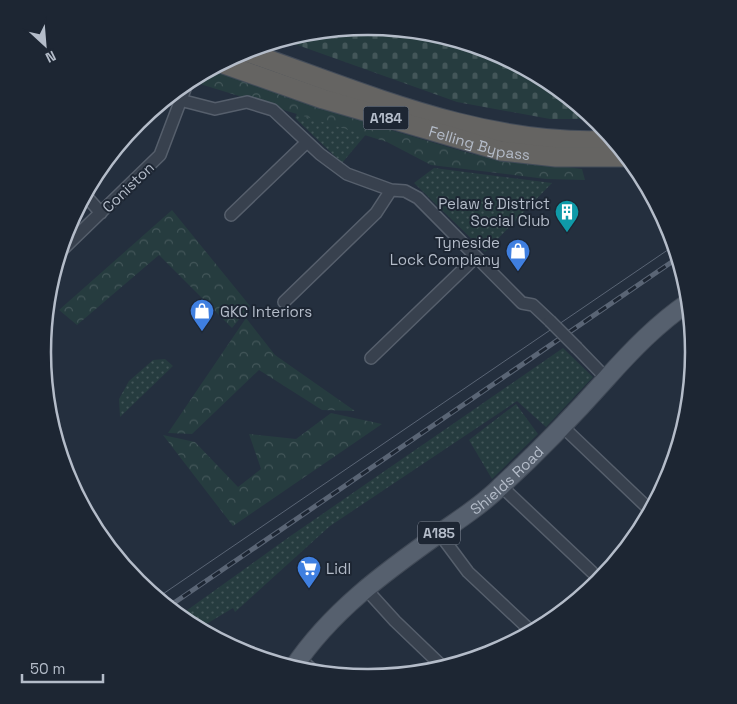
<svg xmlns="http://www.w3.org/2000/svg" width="737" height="704" font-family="'Space Grotesk',sans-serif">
<defs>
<pattern id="green-dots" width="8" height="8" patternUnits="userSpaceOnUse" patternTransform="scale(1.25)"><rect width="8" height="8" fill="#263c3f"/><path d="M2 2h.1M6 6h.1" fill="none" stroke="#435659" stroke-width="1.8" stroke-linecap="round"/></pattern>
<pattern id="forest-crowns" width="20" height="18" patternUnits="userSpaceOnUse" patternTransform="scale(1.25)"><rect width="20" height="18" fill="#263c3f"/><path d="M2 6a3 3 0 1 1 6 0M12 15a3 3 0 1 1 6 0" fill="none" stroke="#435659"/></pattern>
<pattern id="cemetery-stones" width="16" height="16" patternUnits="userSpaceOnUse" patternTransform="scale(1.25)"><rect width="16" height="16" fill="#263c3f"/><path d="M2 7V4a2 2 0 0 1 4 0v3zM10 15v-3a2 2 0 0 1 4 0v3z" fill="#435659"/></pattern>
</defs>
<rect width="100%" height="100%" fill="#242f3e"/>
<path fill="url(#green-dots)" d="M299,109L368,132L342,163L295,118Z
M434,168L552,183L485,252L414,183Z
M563,348L593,377L546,427L517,401L330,526L235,612L233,608L198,629L179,616L289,537Z
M165,359L173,366L120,417L119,399L129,381L153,360Z
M516,404L538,434L492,479L469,440Z
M647,519L639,533L620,556L616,553Z"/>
<path fill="url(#forest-crowns)" d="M210,69L391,130L472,154L582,169L585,180L546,179L431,165L387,142L200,84L199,75Z
M172,210L250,306L232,328L159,255L77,325L59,310Z
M246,318L275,355L355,411L322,410L259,370L192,434L168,433Z
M331,413L382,424L233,526L163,435L195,442L238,487L261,469L249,434L296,439Z"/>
<path fill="url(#cemetery-stones)" d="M369,26L432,33L493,51L550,81L596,119H550L457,102L289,42Z"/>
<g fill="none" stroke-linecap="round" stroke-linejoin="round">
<defs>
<path id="minor" d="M180,100L215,109L247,102L273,110L320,154L347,174L391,190L405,191L418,198L522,303L533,305L550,321
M85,195L101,213
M231,215L307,142
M60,252L160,155L188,81
M284,302L376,213L391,190
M577,348L607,379
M371,358L476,257
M562,426L649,509
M501,486L592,572
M439,533L468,572L532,632
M365,588L395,621L444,668
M299,658L316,673"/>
<g id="primary">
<path id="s1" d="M293,668C331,611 385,572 440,533C461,518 482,505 500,487C537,453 573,416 606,379C632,350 657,324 689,302"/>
</g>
<g id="trunk">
<path d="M244,51C363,92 486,148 614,140"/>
<path id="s2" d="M221,63L323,99L501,151L556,157H628"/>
</g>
</defs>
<use href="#minor" stroke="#565f6c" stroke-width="14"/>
<use href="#primary" stroke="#414a57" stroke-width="20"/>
<use href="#trunk" stroke="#434c59" stroke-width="21"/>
<use href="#minor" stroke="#38414e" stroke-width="11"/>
<use href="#primary" stroke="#56606e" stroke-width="18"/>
<use href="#trunk" stroke="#656462" stroke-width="19"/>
<path stroke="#5a6575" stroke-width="1" d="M157,598L675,245"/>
<defs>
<path id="rail" d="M168,607L679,257"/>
</defs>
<use href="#rail" stroke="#5a6575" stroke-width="5"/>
<use href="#rail" stroke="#1d2633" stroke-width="3" stroke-dasharray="9" stroke-linecap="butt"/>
<defs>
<path id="minor-bridge" d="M550,321L577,348"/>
</defs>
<use href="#minor-bridge" stroke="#565f6c" stroke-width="14" stroke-linecap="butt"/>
<use href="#minor-bridge" stroke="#38414e" stroke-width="11"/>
</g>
<defs>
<symbol id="building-pin" viewBox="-11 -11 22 30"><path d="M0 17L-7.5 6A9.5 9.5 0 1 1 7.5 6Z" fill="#0f9aa8" stroke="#1d2633"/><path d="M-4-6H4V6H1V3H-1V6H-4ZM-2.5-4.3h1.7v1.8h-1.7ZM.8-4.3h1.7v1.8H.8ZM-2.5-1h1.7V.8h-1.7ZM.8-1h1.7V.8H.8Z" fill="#fff"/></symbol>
<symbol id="shop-pin" viewBox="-11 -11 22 30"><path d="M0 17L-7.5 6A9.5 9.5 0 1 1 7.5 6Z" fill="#3f7fe0" stroke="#1d2633"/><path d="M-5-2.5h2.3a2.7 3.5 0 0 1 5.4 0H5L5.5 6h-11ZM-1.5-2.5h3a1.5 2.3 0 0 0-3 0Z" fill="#fff"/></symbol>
<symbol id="supermarket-pin" viewBox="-11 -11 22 30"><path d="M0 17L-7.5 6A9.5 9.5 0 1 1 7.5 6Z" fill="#3f7fe0" stroke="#1d2633"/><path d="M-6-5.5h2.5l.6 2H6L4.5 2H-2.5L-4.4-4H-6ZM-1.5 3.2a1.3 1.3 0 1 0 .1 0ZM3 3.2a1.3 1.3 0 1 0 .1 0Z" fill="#fff"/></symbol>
</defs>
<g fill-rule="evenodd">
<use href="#building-pin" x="553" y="198" width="28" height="38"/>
<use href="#shop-pin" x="504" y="237" width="28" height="38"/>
<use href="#shop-pin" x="188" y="297" width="28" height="38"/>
<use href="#supermarket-pin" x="295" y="554" width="28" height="38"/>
</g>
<g text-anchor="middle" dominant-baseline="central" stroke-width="4" stroke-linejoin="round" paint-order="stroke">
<g fill="#1d2633" stroke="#878f9c" stroke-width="1">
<rect x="363.5" y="106.5" width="45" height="23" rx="4"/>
<rect x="418" y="521.5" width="42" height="23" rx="4"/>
</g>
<g font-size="14" font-weight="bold" fill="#b4bcc9">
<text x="386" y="118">A184</text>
<text x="439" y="533">A185</text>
</g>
<g font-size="15" fill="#b4bcc9" stroke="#1d2633">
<text stroke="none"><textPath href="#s2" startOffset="271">Felling Bypass</textPath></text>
<text transform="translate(128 187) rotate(-44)">Coniston</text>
<text stroke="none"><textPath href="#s1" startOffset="286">Shields Road</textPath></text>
</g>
<g font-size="15" fill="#b4bcc9" stroke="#1d2633" text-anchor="end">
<text x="550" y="203">Pelaw &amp; District<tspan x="550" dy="17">Social Club</tspan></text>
<text x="500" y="242">Tyneside<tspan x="500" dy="17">Lock Complany</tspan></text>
<text x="220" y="311" text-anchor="start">GKC Interiors</text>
<text x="326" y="568" text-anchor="start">Lidl</text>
</g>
</g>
<path d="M0 0H737V704H0ZM51 352a317 317 0 1 1 634 0a317 317 0 1 1-634 0Z" fill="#1d2633" fill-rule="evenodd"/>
<path fill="none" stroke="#b4bcc9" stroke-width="2.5" d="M51 352a317 317 0 1 1 634 0a317 317 0 1 1-634 0Z"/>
<g transform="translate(45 45) rotate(154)" stroke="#1d2633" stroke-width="4" paint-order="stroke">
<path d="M0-4L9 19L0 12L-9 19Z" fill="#b4bcc9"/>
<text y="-8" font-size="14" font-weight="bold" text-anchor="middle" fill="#b4bcc9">N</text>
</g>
<path d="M22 674v8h81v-8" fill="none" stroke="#b4bcc9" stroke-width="2.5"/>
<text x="30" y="674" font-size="15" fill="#b4bcc9" stroke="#1d2633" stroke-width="4" paint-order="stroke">50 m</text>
</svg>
